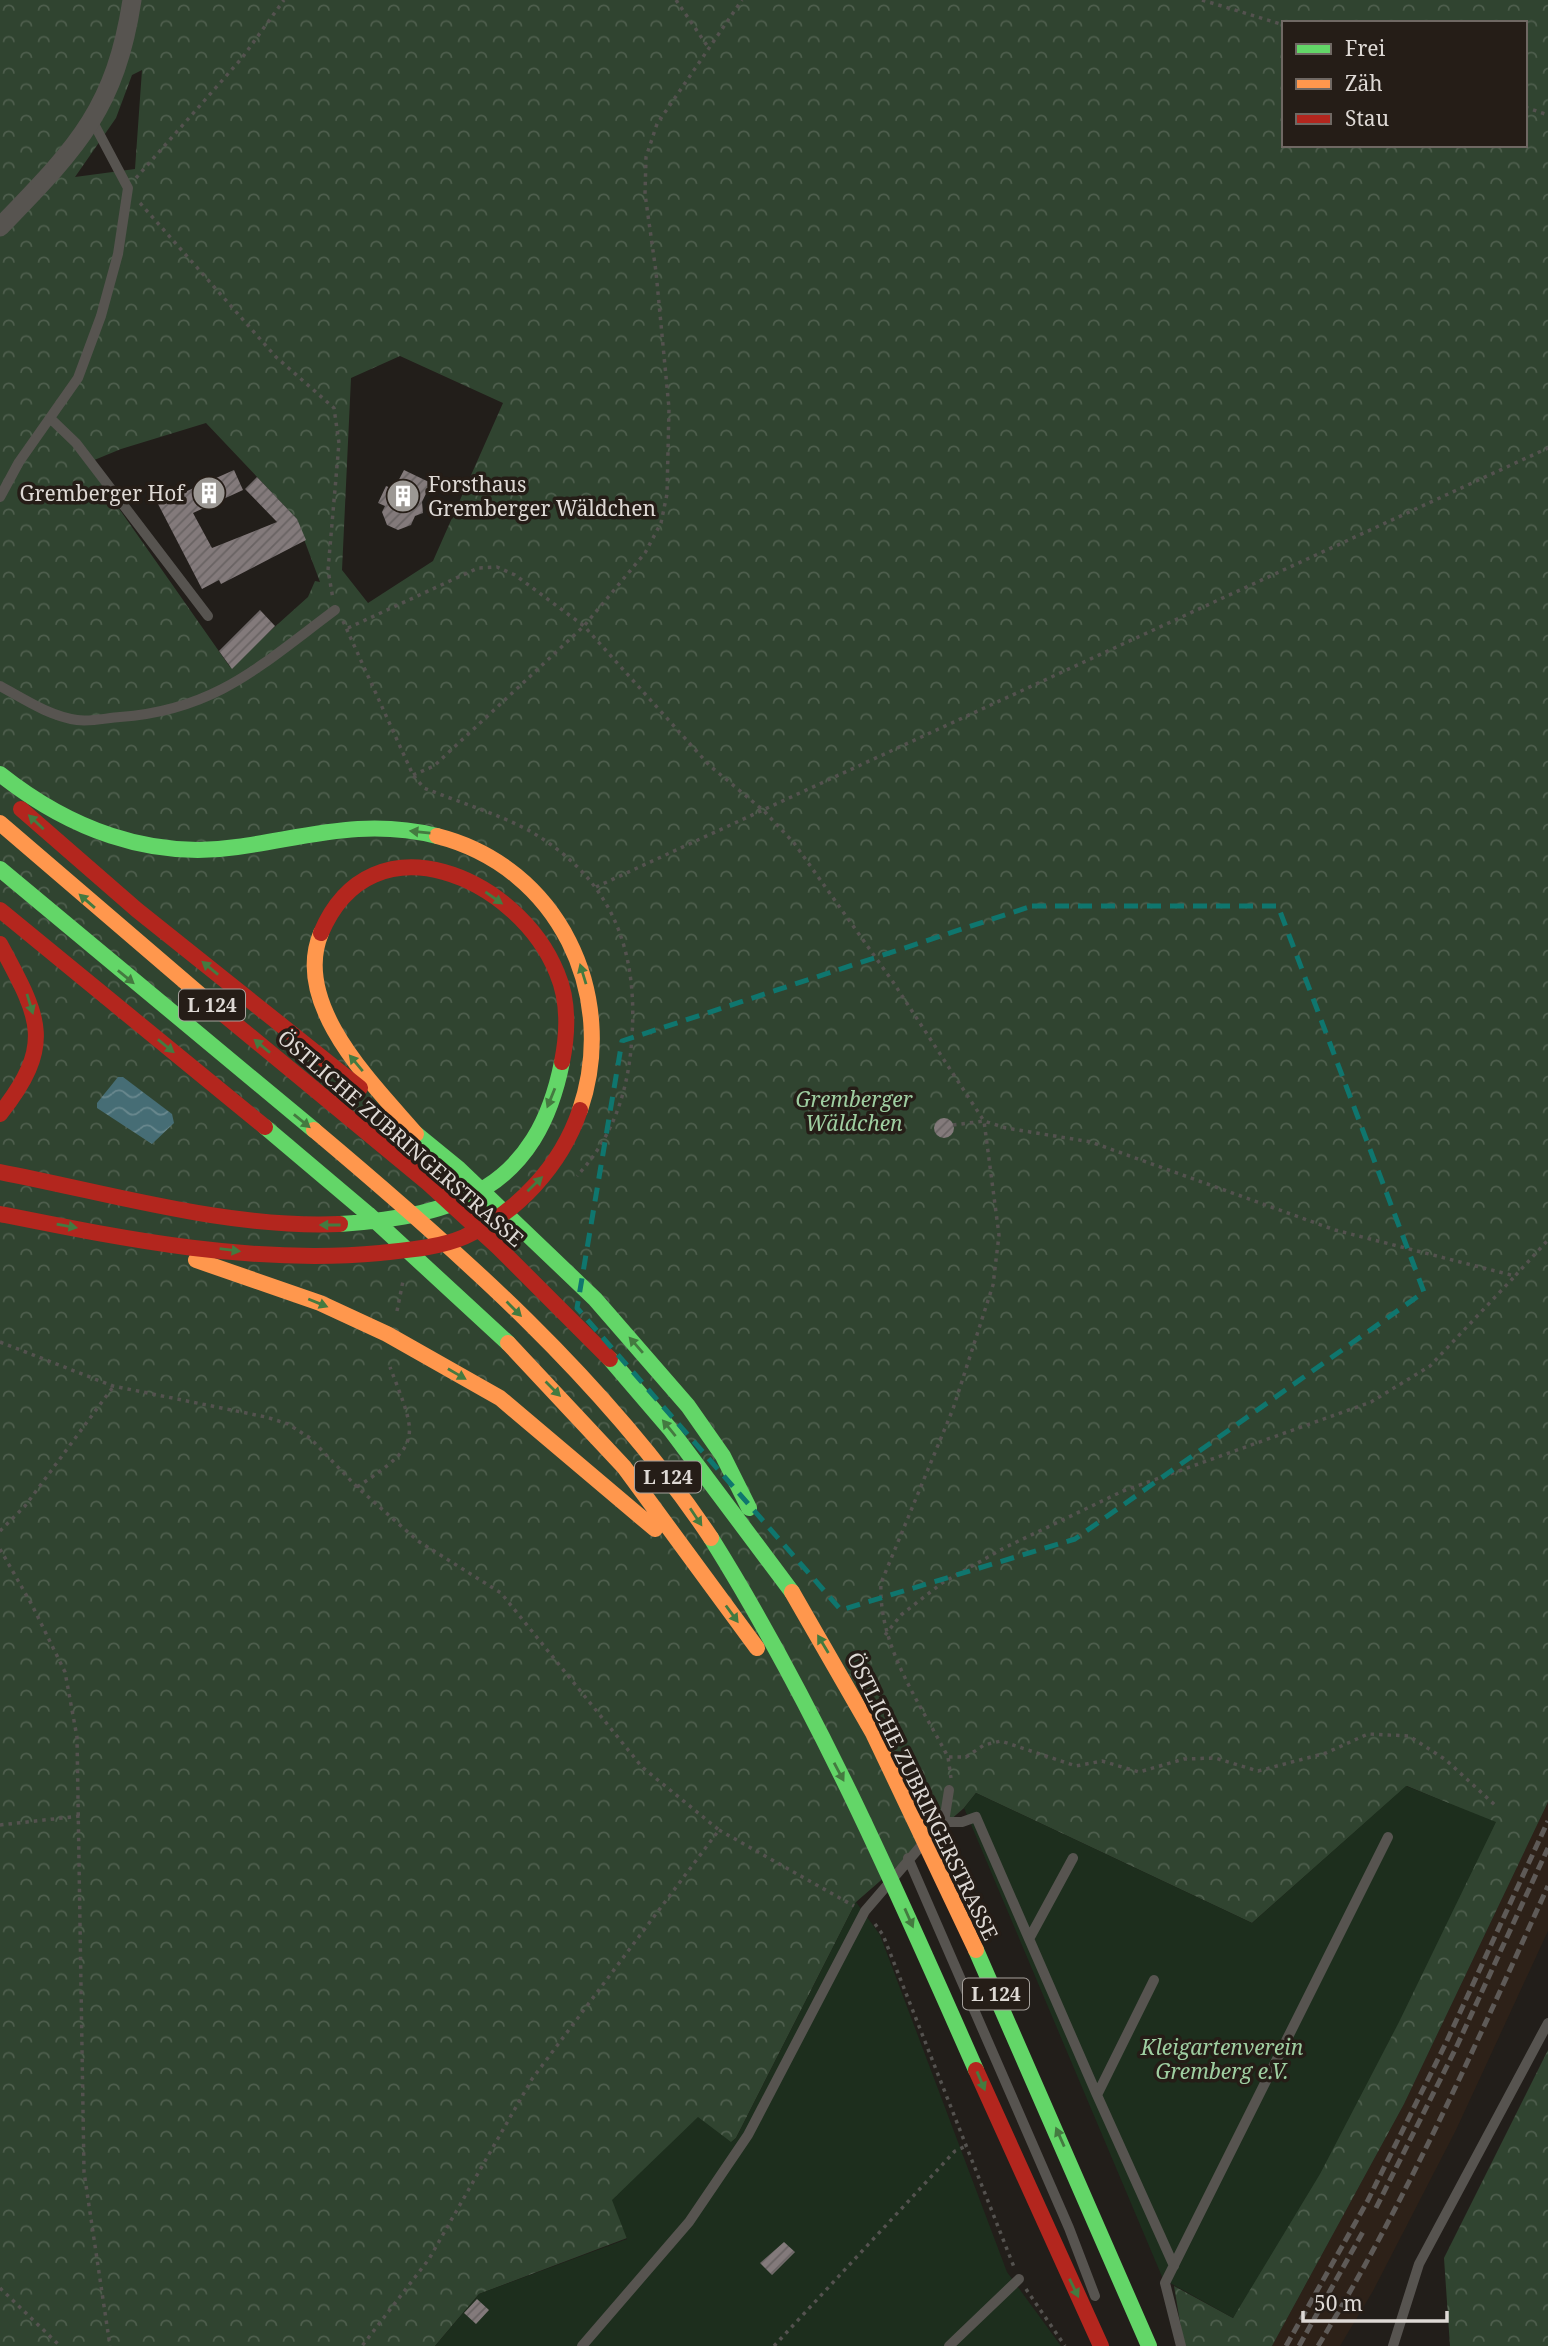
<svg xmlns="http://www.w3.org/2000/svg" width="1548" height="2346" font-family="'Noto Serif',serif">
<defs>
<pattern id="forest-crowns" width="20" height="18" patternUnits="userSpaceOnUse" patternTransform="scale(1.75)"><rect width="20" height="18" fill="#304430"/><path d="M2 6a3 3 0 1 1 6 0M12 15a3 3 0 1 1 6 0" fill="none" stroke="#4e5e4d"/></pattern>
<pattern id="water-waves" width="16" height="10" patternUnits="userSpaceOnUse" patternTransform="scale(1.75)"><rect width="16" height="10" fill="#466d75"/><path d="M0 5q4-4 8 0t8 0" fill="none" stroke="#69888e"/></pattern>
<pattern id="building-hatch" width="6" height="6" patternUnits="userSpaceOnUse" patternTransform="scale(1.75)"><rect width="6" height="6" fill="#837a7b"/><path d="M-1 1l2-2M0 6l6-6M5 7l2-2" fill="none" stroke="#696363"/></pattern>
</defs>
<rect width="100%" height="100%" fill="#221e1a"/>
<path fill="#2d2118" d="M1548,1802V1931L1456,2130L1373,2291L1340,2346H1272L1404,2104Z"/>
<path fill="url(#forest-crowns)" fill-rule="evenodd" d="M0,0H1548V1802L1404,2104L1272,2346H1184L1174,2286L1233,2318L1495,1823L1407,1786L1252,1923L976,1793L964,1808L856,1902L736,2138L627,2238L479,2294L435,2346H0ZM1284,23H1525V145H1284ZM142,70L135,169L75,177L116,118L132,75ZM400,356L503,403L433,561L368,603L342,570L351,378ZM206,423L296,518L320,582L315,581L308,597L230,667L87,463L121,449Z
M1548,2050V2346H1450L1444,2258Z"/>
<path fill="#1d2e1d" d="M1406,1786L1496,1822L1399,2022L1320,2174L1233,2318L1163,2279L964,1808L976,1793L1252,1923Z
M856,1902L880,1935L1007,2272L1061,2346H435L479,2294L627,2239L612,2200L698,2117L731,2142L736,2138Z"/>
<path fill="url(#water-waves)" d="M118,1077H123L172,1114L174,1123L152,1144L97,1108V1103Z"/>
<path fill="url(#building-hatch)" d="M234,470L243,490L193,513L212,548L277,522L245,489L257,477L297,519L306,540L221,584L219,580L202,589L158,504Z
M404,470L431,483L422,502L423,513L415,516L411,525L398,530L387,525L382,512L385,506L378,503L386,486L394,489Z
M260,610L275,626L232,669L219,651Z
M934 1128a10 10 0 1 1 20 0a10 10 0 1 1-20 0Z
M784,2242L795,2252L772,2275L760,2263Z
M477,2299L489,2310L476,2324L464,2313Z"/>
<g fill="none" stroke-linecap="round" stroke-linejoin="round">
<path stroke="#54524f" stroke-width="3.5" stroke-dasharray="3.5 5" stroke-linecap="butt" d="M676,0L708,47
M1202,0L1284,25
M1525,107L1548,115
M136,178L242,58L284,0
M140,203L276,357L334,408L339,443L328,570L333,599
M343,621L413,775L424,788C458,802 496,813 528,830C609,876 638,945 632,1036C629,1089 614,1136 577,1176
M348,628L478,568L497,567L515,575L584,626L709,765L764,811L794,843L893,982L984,1121L999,1235L993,1285L953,1409L881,1583C878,1646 920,1703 948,1757L951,1778
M413,775L434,766L584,626L645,553L661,523L667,494L669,408L656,272L645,194L646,157L657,124L742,0
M596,887L1548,448
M953,1125L984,1121L1006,1128L1091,1142L1335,1230L1515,1276L1548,1240
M397,1311L403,1281
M0,1342L113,1386L266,1417L288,1424L310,1438L357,1487L418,1541L501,1593L642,1767L719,1830L532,2079L429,2259L362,2346
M357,1487C424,1443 417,1438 390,1367
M0,1531L25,1506L113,1387
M0,1549L32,1605L65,1672L77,1737L84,2172L110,2346
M885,1635L901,1615L942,1583L1004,1548L1123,1491L1371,1402L1430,1366L1515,1276
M949,1757H966L984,1745L1001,1741L1076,1766L1102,1761L1139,1772L1184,1759L1215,1758L1258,1771L1326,1753L1368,1734L1409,1736L1446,1760L1496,1806
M0,1825L80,1816
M719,1830L854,1906
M875,1924L883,1935L1014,2267
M0,2288L60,2346
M1026,2289L1065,2346
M774,2346L955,2151L964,2147"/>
<path stroke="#575450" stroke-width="10" d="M52,420L76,443L208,616
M0,497L19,462L78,378L101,316L118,254L128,188L93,122
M0,686C24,699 49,716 77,720C91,722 106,718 120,717C216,710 261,665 335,610
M944,1822H962L976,1817L1097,2095
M930,1836L944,1822L949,1790
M908,1858L1069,2228L1095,2296
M1029,1939L1073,1858
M1154,1980L1097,2095L1174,2266
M582,2346L689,2222L748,2135L865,1911L920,1847
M949,2346L1019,2279
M1181,2346L1165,2283L1388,1837
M1393,2346L1419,2264L1548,2023"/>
<path stroke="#575450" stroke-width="19" d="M0,227C75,149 115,111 132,0"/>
<path stroke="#63d668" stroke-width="16" d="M0,774C68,828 149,860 237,847C308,837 364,818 437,836
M0,869L314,1130
M399,1120L459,1169L595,1299L688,1406L723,1456L749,1508
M265,1127L368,1214L508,1343
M340,1224C458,1216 537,1188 562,1062
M610,1359L670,1429L792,1592
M711,1538C816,1706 896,1889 976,2070
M976,1950L1149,2346"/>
<path stroke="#ff974d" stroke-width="16" d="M0,823L211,1004
M437,836C559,867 619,995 580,1110
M321,933C291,1005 374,1085 416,1134
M314,1130C458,1251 606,1381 711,1538
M196,1260L320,1303L387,1334L500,1398L655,1529
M508,1343L624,1467L757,1648
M792,1592L873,1733L976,1950"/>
<path stroke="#b3261e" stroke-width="16" d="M21,809L137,910L360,1088
M0,910L265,1127
M321,933C372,812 519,878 557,973C569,1001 568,1032 562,1062
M0,944C39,1017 56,1043 0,1114
M211,1004L428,1183L498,1247L610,1359
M0,1172C109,1193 229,1229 340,1224
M0,1214C125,1239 252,1265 380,1253C408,1250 438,1248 464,1237C517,1213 561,1166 580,1110
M976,2070L1101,2346"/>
<path stroke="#5e5a57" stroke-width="5" stroke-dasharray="10 5" stroke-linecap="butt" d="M1376,2208L1455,2050L1548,1848
M1286,2346L1367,2202L1445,2045L1548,1821
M1299,2346L1364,2230
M1318,2346C1407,2200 1477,2042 1548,1886"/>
</g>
<defs><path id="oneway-solid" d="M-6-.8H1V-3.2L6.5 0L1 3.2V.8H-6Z" transform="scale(1.75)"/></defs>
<g fill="#447a40">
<use href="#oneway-solid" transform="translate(36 822) rotate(-137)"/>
<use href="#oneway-solid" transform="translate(420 832) rotate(-174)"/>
<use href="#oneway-solid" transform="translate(494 898) rotate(35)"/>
<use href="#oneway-solid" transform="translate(87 901) rotate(-139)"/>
<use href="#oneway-solid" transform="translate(210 968) rotate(-141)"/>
<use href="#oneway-solid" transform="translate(583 974) rotate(-107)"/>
<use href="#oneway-solid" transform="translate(126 977) rotate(39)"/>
<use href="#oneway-solid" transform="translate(30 1004) rotate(73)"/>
<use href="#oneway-solid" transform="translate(166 1046) rotate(39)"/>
<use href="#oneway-solid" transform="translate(262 1046) rotate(-140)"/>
<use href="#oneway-solid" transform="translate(356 1063) rotate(-130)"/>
<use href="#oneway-solid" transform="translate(551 1098) rotate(112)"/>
<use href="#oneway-solid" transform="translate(302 1121) rotate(39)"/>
<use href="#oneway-solid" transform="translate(535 1184) rotate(-44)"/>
<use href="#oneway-solid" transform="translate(330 1225) rotate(-180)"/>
<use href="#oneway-solid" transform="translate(67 1226) rotate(10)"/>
<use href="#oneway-solid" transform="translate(230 1250) rotate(7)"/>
<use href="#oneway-solid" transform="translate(318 1303) rotate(22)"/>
<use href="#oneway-solid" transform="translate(514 1309) rotate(45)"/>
<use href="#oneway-solid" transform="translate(636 1345) rotate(-131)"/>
<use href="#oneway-solid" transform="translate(457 1374) rotate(30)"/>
<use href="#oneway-solid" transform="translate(553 1389) rotate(45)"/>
<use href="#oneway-solid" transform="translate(669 1428) rotate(-129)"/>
<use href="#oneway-solid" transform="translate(696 1517) rotate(56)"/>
<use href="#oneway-solid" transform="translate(732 1614) rotate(54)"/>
<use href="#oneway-solid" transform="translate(823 1644) rotate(-121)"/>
<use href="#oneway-solid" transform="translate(839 1772) rotate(62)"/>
<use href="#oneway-solid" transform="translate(909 1918) rotate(66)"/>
<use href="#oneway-solid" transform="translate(981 2081) rotate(67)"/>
<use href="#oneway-solid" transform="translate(1060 2137) rotate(-114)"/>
<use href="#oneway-solid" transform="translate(1074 2288) rotate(64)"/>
</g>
<path fill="none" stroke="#0f766e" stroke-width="5" stroke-dasharray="14 9" stroke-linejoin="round" d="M1032,906H1278L1424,1292L1075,1539L841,1610L577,1308L622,1041Z"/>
<defs>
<symbol id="building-disc" viewBox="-11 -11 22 22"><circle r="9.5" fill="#9c9894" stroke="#251d17"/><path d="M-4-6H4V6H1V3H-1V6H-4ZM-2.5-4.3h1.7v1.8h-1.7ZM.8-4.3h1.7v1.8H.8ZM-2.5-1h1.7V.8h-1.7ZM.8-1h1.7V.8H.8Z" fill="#fff"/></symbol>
</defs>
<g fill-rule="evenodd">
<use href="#building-disc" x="190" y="474" width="38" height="38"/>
<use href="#building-disc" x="384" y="477" width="38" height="38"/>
</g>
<g text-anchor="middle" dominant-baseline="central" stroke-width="7" stroke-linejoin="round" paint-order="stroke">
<g fill="#251d17" stroke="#a6a19c" stroke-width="2">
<rect x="179" y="989.5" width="66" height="31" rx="5"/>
<rect x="635" y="1461.5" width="66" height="31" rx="5"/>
<rect x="963" y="1978.5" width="66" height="31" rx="5"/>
</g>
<g font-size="19" font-weight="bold" fill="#ded9d5">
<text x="212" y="1005">L 124</text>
<text x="668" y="1477">L 124</text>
<text x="996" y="1994">L 124</text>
</g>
<g font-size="21" fill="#ded9d5" stroke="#251d17" text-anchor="start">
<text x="428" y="484">Forsthaus<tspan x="428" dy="24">Gremberger Wäldchen</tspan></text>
<text x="184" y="493" text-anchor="end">Gremberger Hof</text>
</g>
<g font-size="21" font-style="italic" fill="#9fcea1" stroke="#251d17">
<text x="854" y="1099">Gremberger<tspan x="854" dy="24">Wäldchen</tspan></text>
<text x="1222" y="2047">Kleigartenverein<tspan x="1222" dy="24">Gremberg e.V.</tspan></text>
</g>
<g font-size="21" fill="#ded9d5" stroke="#251d17">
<text transform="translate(401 1138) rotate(41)">ÖSTLICHE ZUBRINGERSTRASSE</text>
<text transform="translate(923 1796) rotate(64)">ÖSTLICHE ZUBRINGERSTRASSE</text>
</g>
</g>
<rect x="1282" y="21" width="245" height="126" fill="#251d17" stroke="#6f6863" stroke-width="2"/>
<rect x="1296" y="44" width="35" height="10" fill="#63d668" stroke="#6f6863" stroke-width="2"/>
<text x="1345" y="56" font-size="21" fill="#ded9d5">Frei</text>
<rect x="1296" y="79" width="35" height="10" fill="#ff974d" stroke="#6f6863" stroke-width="2"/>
<text x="1345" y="91" font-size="21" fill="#ded9d5">Zäh</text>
<rect x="1296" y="114" width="35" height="10" fill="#b3261e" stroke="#6f6863" stroke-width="2"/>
<text x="1345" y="126" font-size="21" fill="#ded9d5">Stau</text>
<path d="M1303 2311v10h144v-10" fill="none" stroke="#ded9d5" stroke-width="3.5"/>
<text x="1314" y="2311" font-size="21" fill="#ded9d5" stroke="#251d17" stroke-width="5" paint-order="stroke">50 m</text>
</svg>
